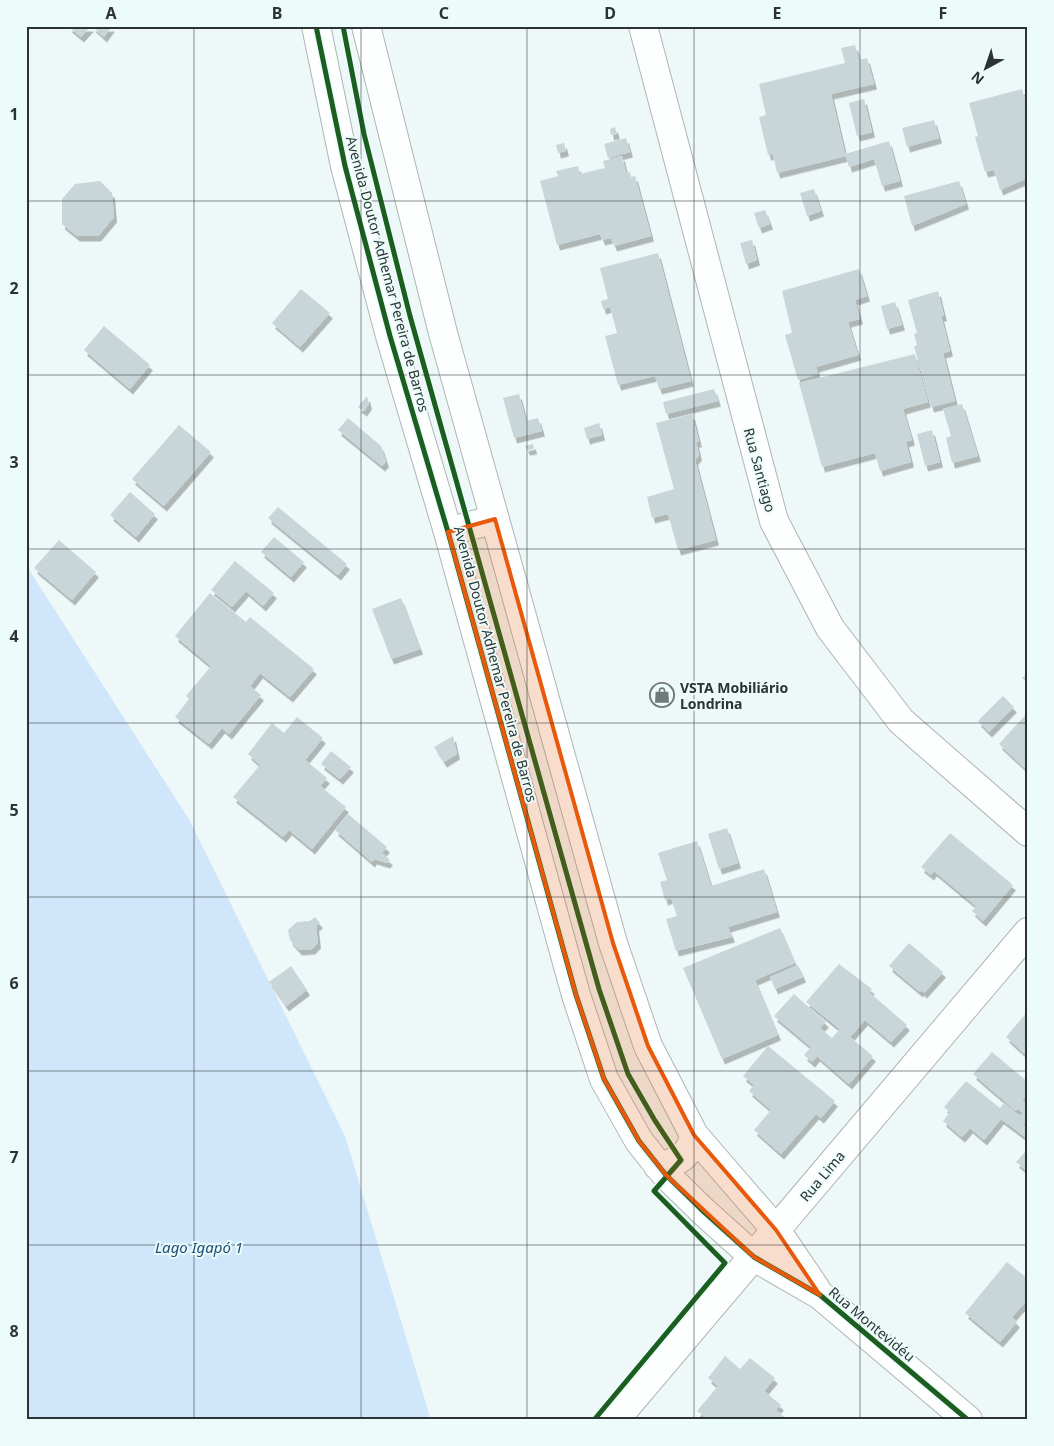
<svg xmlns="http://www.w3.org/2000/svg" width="1054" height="1446" font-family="'Noto Sans',sans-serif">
<defs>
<filter id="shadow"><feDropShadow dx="3" dy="5.5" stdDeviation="0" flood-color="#0004"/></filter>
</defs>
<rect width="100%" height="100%" fill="#eff8f8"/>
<path fill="#d0e6fa" d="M26,565L190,821L345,1136L431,1420H26Z"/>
<path fill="#c8d6da" filter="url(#shadow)" d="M68,26H91L81,37Z
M92,26H112L104,37Z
M855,45L859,60L867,58L874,84L831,94L845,154L889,141L900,181L882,186L874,159L849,167L846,156L777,173L773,154L768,155L759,117L766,115L759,84L845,63L841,48Z
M1022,89L1025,100L1028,99V178L1000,190L994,170L985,172L975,137L978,136L969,103Z
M864,99L872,132L857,136L849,103Z
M934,120L939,138L907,147L902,128Z
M615,127L617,134L611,135L610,129Z
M626,138L630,152L608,158L604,144Z
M564,143L566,151L558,153L556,145Z
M622,156L626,173L630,172L631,177L635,176L651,236L614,246L611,238L602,240L600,234L557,245L540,181L558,176L556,171L578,166L580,174L605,168L603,161Z
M100,181L112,193L114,217L98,236H77L62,224V199L75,184Z
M959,181L966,204L912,226L904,196Z
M814,189L821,211L807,216L800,193Z
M765,210L770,224L759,228L754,213Z
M752,240L757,260L746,264L740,243Z
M658,253L691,381L659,389L655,376L618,385L605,336L617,333L610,307L603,309L601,301L608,299L600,268Z
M859,269L867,296L855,300L860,319L848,322L858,355L816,367L818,374L798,380L785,335L792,333L782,291Z
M301,289L330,313L300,347L272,323Z
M938,291L944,316H941L950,351L943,353L955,401L931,407L914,346L917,345L914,334L917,333L908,300Z
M895,302L902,325L887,329L881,306Z
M104,326L150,365L130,389L84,350Z
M915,354L928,402L903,409L912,440L906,442L911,462L880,471L875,453L822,467L799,383Z
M714,389L718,401L666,414L663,402Z
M519,394L526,421L538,418L542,431L514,438L503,398Z
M367,396L369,404L364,411L358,407Z
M962,404L978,456L952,463L946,438L951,436L943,409Z
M692,414L699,442H696L699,455L695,460L716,540L678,550L668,514L652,518L647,497L674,489L656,423Z
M348,418L381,446L386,462L382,466L338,430Z
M599,423L602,435L587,439L584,428Z
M179,425L211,452L164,506L132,479Z
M932,430L940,462L925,466L917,434Z
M533,444L534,449L527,450L525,446Z
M130,492L155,514L136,537L110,515Z
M278,507L347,564L338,575L268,518Z
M274,537L304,562L291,577L261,552Z
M59,540L96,572L72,600L34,568Z
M235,561L274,593L263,606L246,591L232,607L211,590Z
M210,593L246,622L250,617L314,669L290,697L260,673L250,686L261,695L229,734L222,728L209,744L175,717L189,699L186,696L211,666L175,636Z
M401,598L420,649L391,659L372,609Z
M1028,672V683L1022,678Z
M1003,696L1014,707L989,732L978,721Z
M1028,712V771L999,744Z
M297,717L323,738L305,760L327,778L320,786L346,807L312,849L289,830L283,837L233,797L260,765L248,754L272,723L284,733Z
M453,736L457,754L444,762L434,747Z
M331,751L351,767L340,779L321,764Z
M348,814L387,847L382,853L390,860L387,863L374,859L372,862L335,830Z
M727,828L738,863L719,869L708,834Z
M950,833L1013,885L983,921L972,911L976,906L934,871L931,875L921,867Z
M697,841L711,886L764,869L777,912L728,927L732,937L676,951L666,919L677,916L671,898L665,900L660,882L667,880L658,853Z
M315,917L320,923L316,926L318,943L312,949L299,950L290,940L288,930L297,922L310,921Z
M780,928L795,963L755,980L778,1035L722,1059L683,968Z
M909,943L943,972L924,993L921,990L920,992L889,966Z
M839,964L872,989L869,992L907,1025L891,1042L865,1020L850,1037L873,1056L849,1084L817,1056L812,1062L804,1055L811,1047L774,1016L794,994L826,1022L820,1028L832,1038L840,1029L806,1002Z
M798,965L803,977L775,989L770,977Z
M291,966L307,990L286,1006L269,982Z
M1028,1011V1053L1026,1055L1006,1037Z
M768,1046L835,1101L821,1118L816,1114L781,1154L754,1130L771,1110L749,1091L754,1085L743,1076Z
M992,1052L1028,1082V1094L1022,1101L1028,1105V1123L1026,1122L1023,1125L1028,1129V1139L1001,1119L984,1140L970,1128L962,1137L943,1121L950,1112L944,1107L966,1081L1000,1108L1004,1103L1020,1116L1023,1113L1018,1109L1016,1111L973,1074Z
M1028,1149V1172L1016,1162Z
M1007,1262L1028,1279V1299L1012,1317L1017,1322L1000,1342L965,1313Z
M725,1356L740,1369L750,1358L775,1378L764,1391L781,1405L776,1410L788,1420H755L751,1416L748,1420H709L697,1411L718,1386L708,1378Z"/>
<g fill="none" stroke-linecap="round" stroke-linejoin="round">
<defs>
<path id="minor" d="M316,26L345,166L390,336L448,532L576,995L604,1079L639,1141L666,1175L705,1213L754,1257L820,1295L968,1420
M366,26L443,333L613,943L648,1046L694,1135L776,1230L816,1289
M643,26L774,521L830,628L901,721L1028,832
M448,532L495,519
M658,1166C678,1163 690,1156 694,1135
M615,1420L1028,932"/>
</defs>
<use href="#minor" stroke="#aeb5b5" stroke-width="30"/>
<use href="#minor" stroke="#fdfefe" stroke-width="28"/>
<defs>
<path id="cycleway" d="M316,26L345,166L390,336L448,532L576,995L604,1079L639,1141L666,1175L705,1213L754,1257L820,1295L968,1420
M343,26L364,134L410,316L599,989L628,1074L654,1119L681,1160L654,1191L725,1263L594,1420"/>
</defs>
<use href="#cycleway" stroke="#ebfcfb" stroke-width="8"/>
<use href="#cycleway" stroke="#1b5e20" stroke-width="5"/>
</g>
<path fill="#e8590c" fill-opacity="0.2" stroke="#e8590c" stroke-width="4" stroke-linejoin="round" d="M495,519L613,943L648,1046L694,1135L776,1230L820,1295L754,1257L666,1175L639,1141L604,1079L576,995L448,532Z"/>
<path fill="none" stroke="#2d3333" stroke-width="1" stroke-opacity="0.55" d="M194,26V1420M361,26V1420M527,26V1420M694,26V1420M860,26V1420M26,201H1028M26,375H1028M26,549H1028M26,723H1028M26,897H1028M26,1071H1028M26,1245H1028"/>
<defs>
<symbol id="shop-ring" viewBox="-11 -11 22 22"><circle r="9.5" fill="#ebfcfb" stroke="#717878" stroke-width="1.5"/><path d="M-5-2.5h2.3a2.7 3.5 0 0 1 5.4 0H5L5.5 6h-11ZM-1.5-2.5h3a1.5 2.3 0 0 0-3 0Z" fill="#717878"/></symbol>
</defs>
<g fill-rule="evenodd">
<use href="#shop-ring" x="648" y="681" width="28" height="28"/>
</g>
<g text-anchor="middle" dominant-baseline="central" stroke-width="4" stroke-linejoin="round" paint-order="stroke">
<g font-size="14" fill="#2d3333" stroke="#ebfcfb">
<text transform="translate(388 274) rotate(75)">Avenida Doutor Adhemar Pereira de Barros</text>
<text transform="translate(760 470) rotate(75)">Rua Santiago</text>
<text transform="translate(496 664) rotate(75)">Avenida Doutor Adhemar Pereira de Barros</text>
<text transform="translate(822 1176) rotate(-50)">Rua Lima</text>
<text transform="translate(872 1324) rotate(40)">Rua Montevidéu</text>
</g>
<g font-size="14" font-weight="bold" fill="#2d3333" stroke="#ebfcfb" text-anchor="start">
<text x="680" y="687">VSTA Mobiliário<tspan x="680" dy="16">Londrina</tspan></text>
</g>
<g font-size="15" font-style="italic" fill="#1b4d79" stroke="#ebfcfb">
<text x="199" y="1247">Lago Igapó 1</text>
</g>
</g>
<rect width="1054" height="1446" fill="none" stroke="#ebfcfb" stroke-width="55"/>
<g transform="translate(986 68) rotate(220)" stroke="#ebfcfb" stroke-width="4" paint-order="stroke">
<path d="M0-4L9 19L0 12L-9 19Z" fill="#2d3333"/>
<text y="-8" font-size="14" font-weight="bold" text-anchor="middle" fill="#2d3333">N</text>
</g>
<rect x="28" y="28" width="998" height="1390" fill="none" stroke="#2d3333" stroke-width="2"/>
<g font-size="16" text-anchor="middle" font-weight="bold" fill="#2d3333">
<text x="111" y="19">A</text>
<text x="277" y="19">B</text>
<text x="444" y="19">C</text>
<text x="610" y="19">D</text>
<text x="777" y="19">E</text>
<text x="943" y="19">F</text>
<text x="14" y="120">1</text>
<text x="14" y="294">2</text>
<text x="14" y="468">3</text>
<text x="14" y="642">4</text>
<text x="14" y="816">5</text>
<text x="14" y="989">6</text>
<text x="14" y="1163">7</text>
<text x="14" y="1337">8</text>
</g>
</svg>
